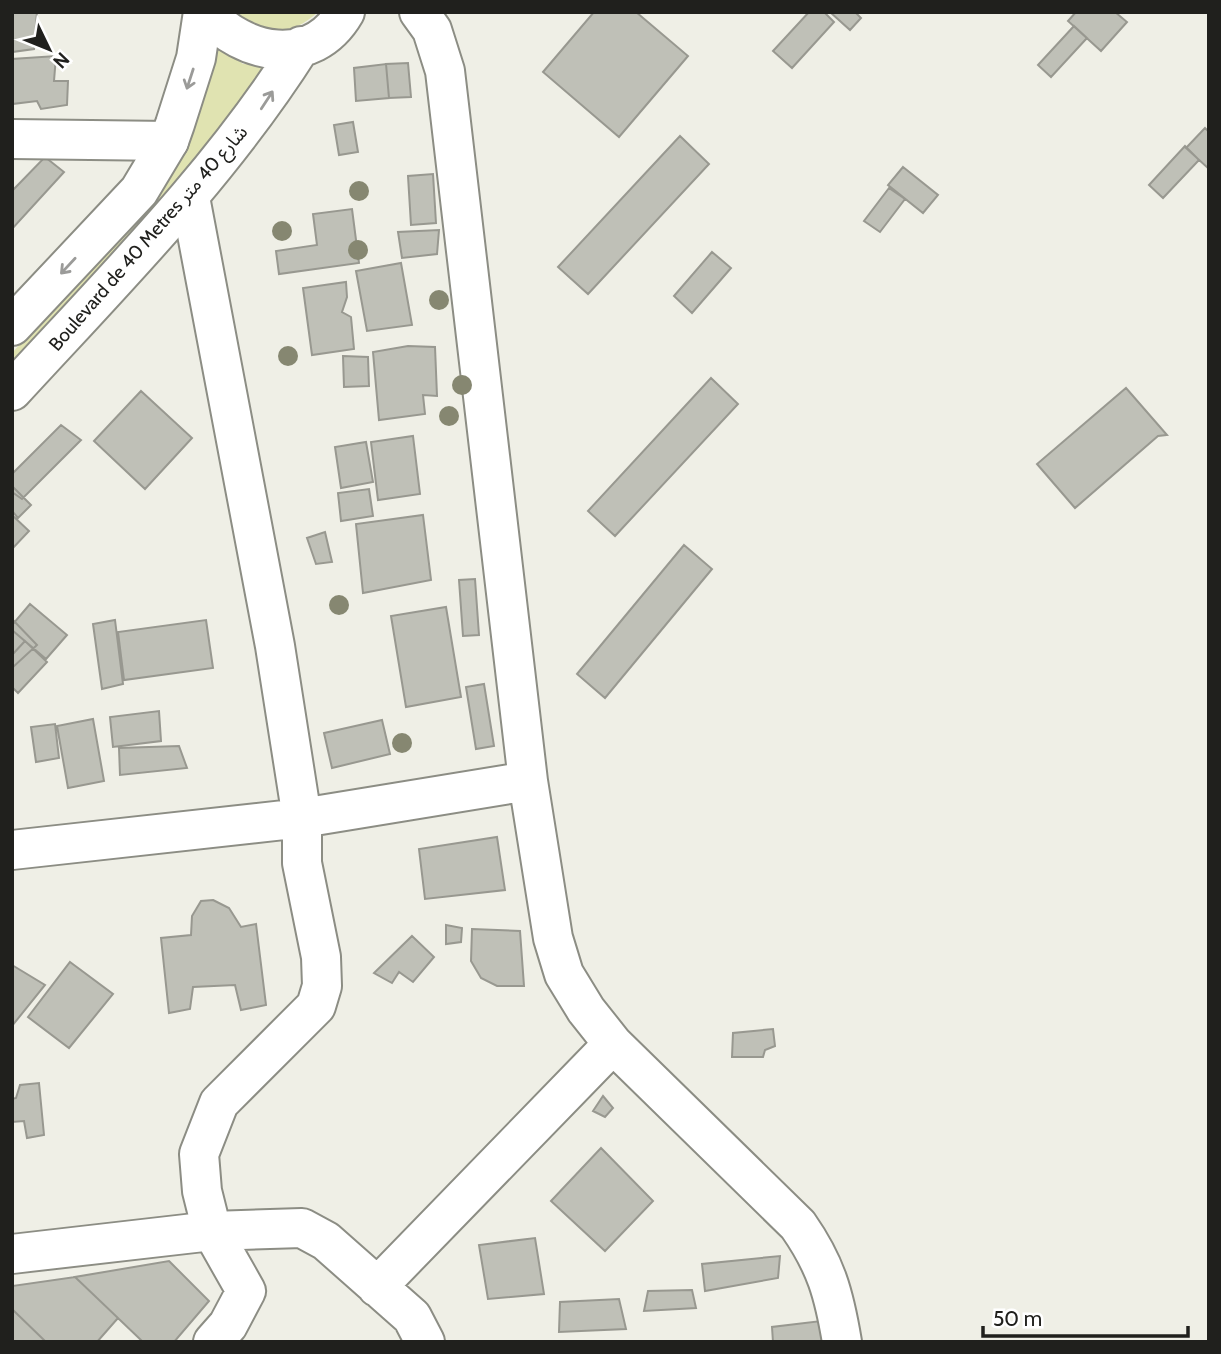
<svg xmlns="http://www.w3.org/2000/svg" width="1221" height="1354" font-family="Cabin,'Noto Sans Arabic',sans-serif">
<rect width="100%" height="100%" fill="#efefe6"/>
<path fill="#e0e3b1" d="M229,12H318C285,42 263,29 229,12Z
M211,39L243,64L281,65L12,365V353L107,248Z"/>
<path fill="#bfc0b7" stroke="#989890" stroke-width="2" d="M12,12H37L34,49L12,52Z
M594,12H636L688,56L619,137L543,72Z
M809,12H824L834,22L792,68L773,51Z
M830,12H855L861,18L850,30Z
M1076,12H1115L1127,22L1101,51L1068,21Z
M1074,26L1087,38L1051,77L1038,65Z
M56,56L54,81H68L67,105L41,109L37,101L12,104V59Z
M408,63L411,97L389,98L386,64Z
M386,64L389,98L356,101L354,68Z
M353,122L358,152L339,155L334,125Z
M1205,128L1209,132V169L1186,148Z
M680,136L709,164L588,294L558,267Z
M1185,146L1199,160L1163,198L1149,185Z
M45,157L64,172L12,229V191Z
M903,167L938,195L923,213L888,185Z
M433,174L436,223L411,225L408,176Z
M889,188L905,199L880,232L864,221Z
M352,209L359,263L279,274L276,251L317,245L313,214Z
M439,230L437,254L402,258L398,232Z
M712,252L731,268L692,313L674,296Z
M401,263L412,325L367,331L356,271Z
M346,282L347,297L342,312L351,317L354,349L312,355L303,288Z
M408,346L435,347L437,396L423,395L425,414L379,420L373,352Z
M343,356L368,357L369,386L344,387Z
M711,378L738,404L615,536L588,511Z
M1126,388L1167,435L1158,436L1075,508L1037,464Z
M141,391L192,438L145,489L94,441Z
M61,425L81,440L22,499L12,492V474Z
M413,436L420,494L378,500L371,442Z
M366,442L373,482L341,488L335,447Z
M12,486L31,505L18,518L12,511Z
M369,489L373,516L341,521L338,493Z
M12,515L29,531L12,549Z
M423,515L431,580L363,593L356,524Z
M325,532L332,562L316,564L307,538Z
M684,545L712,569L605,698L577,674Z
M475,579L479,635L463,636L459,580Z
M30,604L67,635L46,659L12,630V625Z
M446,607L461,697L406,707L391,616Z
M12,619L37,645L12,668Z
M115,620L123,684L102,689L93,624Z
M206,620L213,668L124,680L118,632Z
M25,641L47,662L18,693L12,687V655Z
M484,684L494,746L476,749L466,687Z
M159,711L161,741L113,747L110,717Z
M93,719L104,781L68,788L57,726Z
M382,720L390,754L332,768L324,733Z
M55,724L59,758L36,762L31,727Z
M179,746L187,768L120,775L119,748Z
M497,837L505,890L425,899L419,849Z
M213,900L229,908L241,927L256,924L266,1005L241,1010L235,985L193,987L190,1009L169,1013L161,938L191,935L192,916L201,901Z
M446,925L462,928L461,942L446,944Z
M472,929L520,931L524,986H497L481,978L471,961Z
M412,936L434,957L413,982L399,972L392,983L374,973Z
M70,962L113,994L69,1048L28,1017Z
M12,965L45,985L12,1026Z
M773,1029L775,1046L765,1050L763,1057H732L733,1033Z
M39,1083L44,1135L27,1138L24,1121L12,1122V1099L16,1098L20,1085Z
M603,1096L613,1108L605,1117L593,1111Z
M601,1148L653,1201L605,1251L551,1201Z
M535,1238L544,1294L488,1299L479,1245Z
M780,1256L778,1278L705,1291L702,1264Z
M169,1261L209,1301L174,1342H143L75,1277Z
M75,1277L118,1318L97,1342H46L12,1309V1286Z
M692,1290L696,1308L644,1311L648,1291Z
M619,1299L626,1329L559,1332L560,1302Z
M12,1309L46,1342H12Z
M821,1321L823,1342H773L772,1327Z"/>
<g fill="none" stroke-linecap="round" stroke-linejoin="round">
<defs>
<path id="minor" d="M419,12L432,30L445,71L528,781L553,938L564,974L586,1010L613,1044L798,1225C826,1265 834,1294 842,1342
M12,139L169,141
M190,197L275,646L302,818V863L321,957L322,986L316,1006L219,1103L199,1154L202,1191L212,1231L246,1291L228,1325L213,1342
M12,850L302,818L528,781
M12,1254L212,1231L302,1228L326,1241L412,1317L425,1342
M377,1287L613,1044"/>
<path id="major" d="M206,12C243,55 312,69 345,12
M12,326L139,191L169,141L175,124L196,58L203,12
M12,391C114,280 220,174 301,46"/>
</defs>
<use href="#minor" stroke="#8c8d84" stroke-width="42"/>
<use href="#major" stroke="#8c8d84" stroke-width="42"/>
<use href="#minor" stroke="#fff" stroke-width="38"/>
<use href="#major" stroke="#fff" stroke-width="38"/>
</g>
<g fill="#868771">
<circle cx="359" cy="191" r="10"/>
<circle cx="282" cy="231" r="10"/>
<circle cx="358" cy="250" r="10"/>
<circle cx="439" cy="300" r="10"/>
<circle cx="288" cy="356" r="10"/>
<circle cx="462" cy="385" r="10"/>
<circle cx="449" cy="416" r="10"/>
<circle cx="339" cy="605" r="10"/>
<circle cx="402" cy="743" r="10"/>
</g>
<defs><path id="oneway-shaft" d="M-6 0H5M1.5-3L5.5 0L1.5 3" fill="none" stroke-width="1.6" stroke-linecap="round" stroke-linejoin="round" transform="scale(1.75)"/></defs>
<g stroke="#9b9b99">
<use href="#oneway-shaft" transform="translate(190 79) rotate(108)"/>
<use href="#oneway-shaft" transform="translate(267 100) rotate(-57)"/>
<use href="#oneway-shaft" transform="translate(68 266) rotate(133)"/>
</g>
<g text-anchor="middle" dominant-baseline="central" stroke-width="5" stroke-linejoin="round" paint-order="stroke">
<g font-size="19" fill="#20201d" stroke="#fff">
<text transform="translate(148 238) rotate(-49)">Boulevard de 40 Metres شارع 40 متر</text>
</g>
</g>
<rect width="1221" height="1354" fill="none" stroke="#20201d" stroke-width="28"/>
<g transform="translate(49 49) rotate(133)" stroke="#ffffff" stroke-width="5" paint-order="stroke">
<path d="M0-5L12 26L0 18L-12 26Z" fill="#20201d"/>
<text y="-10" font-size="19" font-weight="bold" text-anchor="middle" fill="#20201d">N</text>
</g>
<path d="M983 1326v10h205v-10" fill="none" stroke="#20201d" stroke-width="3.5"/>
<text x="993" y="1326" font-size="21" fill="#20201d" stroke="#ffffff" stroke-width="5" paint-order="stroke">50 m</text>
</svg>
